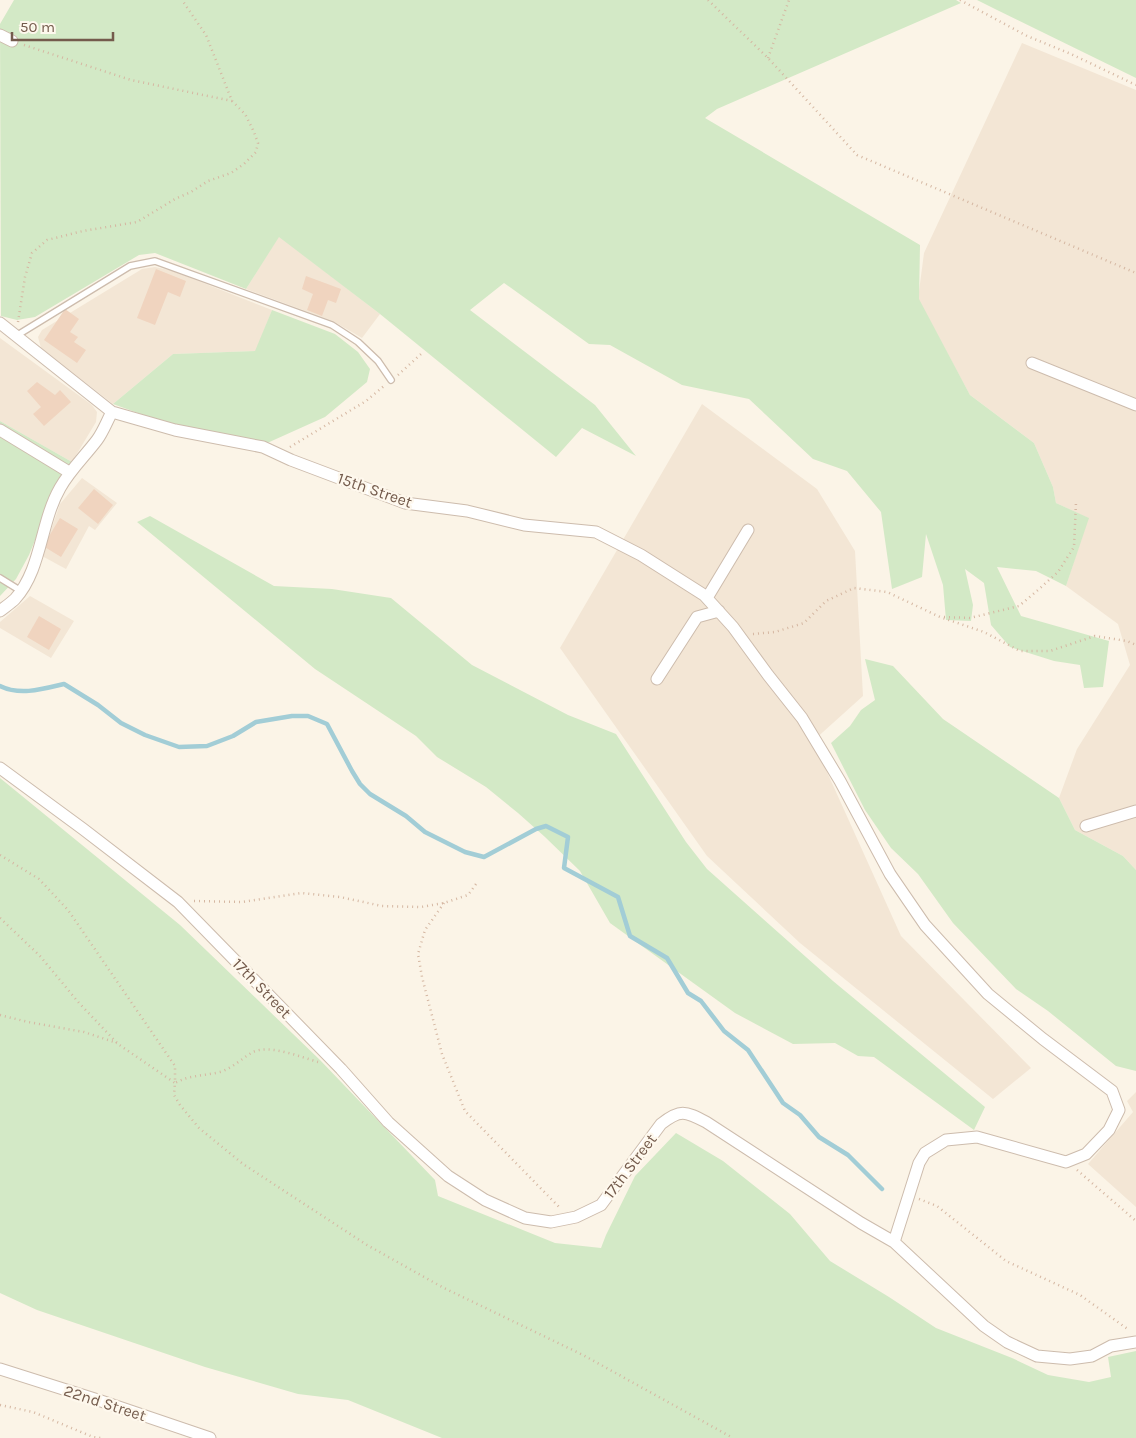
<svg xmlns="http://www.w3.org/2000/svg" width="1136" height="1438" font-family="Karla,sans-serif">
<rect width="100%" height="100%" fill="#fbf4e7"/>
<path fill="#f3e6d5" d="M1022,43L1136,90V870L1123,856L1075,830L1059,798L1077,749L1130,665L1118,624L1066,586L1088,518L1056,503L1053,487L1034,443L970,395L918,299L924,253Z
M279,236L380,314L362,338L333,321L246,289Z
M155,267L173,271L272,310L256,351L173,354L113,404L41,348L38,337L42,330L142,269Z
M0,338L92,405L97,412L96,422L72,462L0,421Z
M702,404L817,489L855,551L863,696L813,741L901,936L1031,1068L993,1099L800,943L707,856L560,648Z
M82,478L117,503L95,530L89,526L66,569L42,556L60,504Z
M30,596L74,621L51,658L0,628V622Z
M1136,1092V1207L1088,1164L1133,1112L1127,1101Z"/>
<path fill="#d3e9c6" d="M14,0H956L961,3L717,109L705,118L920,245L919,299L970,395L1034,443L1053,487L1056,503L1089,518L1066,586L1036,571L997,567L1021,616L1109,641L1103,687L1084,688L1080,665L1054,661L1010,647L991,625L984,583L965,569L973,605L971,621L946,620L943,585L926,534L922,577L892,589L881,512L847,471L813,459L749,399L682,385L610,345L589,344L504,283L470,310L595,405L636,456L582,428L556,457L380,314L279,237L246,289L155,253L139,255L35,317L17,320L1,316L0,24Z
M977,0H1136V78L995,9Z
M272,310L335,334L358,352L370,369L367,382L325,417L265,444L160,421L113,404L173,354L255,351Z
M0,421L72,462L40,528L29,555L16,579L0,596Z
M150,516L274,586L332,589L391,598L472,665L568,715L616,734L686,842L707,869L833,981L985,1107L974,1130L874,1057L858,1056L835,1043L793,1044L735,1013L610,923L580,871L545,837L518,813L486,787L437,757L416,736L315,669L137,522Z
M865,659L893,666L943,719L1059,798L1075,830L1123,856L1136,870V1071L1116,1066L1048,1011L1016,989L953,923L918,874L891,848L865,810L831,743L850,726L861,710L875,700Z
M0,778L180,925L320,1060L435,1180L438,1196L555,1243L601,1248L606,1235L635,1176L676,1133L723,1161L790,1214L830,1261L889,1297L936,1328L1012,1358L1048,1375L1089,1382L1111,1377L1108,1357L1136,1351V1438H442L348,1400L298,1394L205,1367L37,1310L0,1293Z"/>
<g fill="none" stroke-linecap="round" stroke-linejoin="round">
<path stroke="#a2cdd6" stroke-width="4.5" d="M0,686C20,696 43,689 64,684L98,705L121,723L145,735L179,747L207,746L233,736L256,722L292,716H308L327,724L352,771L360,784L370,794L406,816L425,832L465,852L484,857L536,829L546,826L568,837L564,868L618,897L630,936L667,958L688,993L701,1001L724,1031L748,1050L783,1103L800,1115L819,1137L848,1155L882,1189"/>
</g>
<path fill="#f0d4bf" d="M156,269L186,281L180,297L168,292L155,325L137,318Z
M306,276L341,289L336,303L328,300L322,316L307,310L313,294L302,289Z
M65,309L79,319L70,332L78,337L74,342L86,350L77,363L44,340Z
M37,382L55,395L60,390L71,402L44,426L33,414L41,407L27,391Z
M94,489L113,505L98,524L78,508Z
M60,518L78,529L61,557L43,546Z
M39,616L61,629L49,650L27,637Z"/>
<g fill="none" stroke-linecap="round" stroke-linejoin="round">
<defs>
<path id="service" d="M16,336L130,266L155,261L332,325L358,342L378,361L391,380
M0,578L21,591"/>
<path id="minor" d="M0,35L12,41
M0,323L112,412L175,430L263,447L291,460L405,503L467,511L524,525L596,532L641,555L704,595L733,627L768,675L802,718L840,781L890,874L925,925L988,994L1043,1039L1112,1091L1119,1110L1109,1130L1086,1154L1066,1162L977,1137L946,1140L925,1153L919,1163L894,1242
M1032,363L1136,405
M0,430L69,472
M707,598L748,530
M0,611C5,607 11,603 15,599C42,569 40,523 60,488C70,470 85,456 97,440C103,432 107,421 112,412
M657,679L697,617L719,611
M0,768L83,829L178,902L341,1069L388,1122L448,1176L485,1200L525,1218L551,1222L576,1217L601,1205L661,1124C680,1109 685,1111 706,1122L861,1223L894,1242L984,1326L1007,1342L1037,1356L1070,1359L1092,1356L1111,1346L1136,1342
M1086,826L1136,811
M0,1369L101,1401L210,1438"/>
</defs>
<use href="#service" stroke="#cdbcad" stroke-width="8"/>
<use href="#minor" stroke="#cdbcad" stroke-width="13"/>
<path stroke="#d5b7a2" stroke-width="2.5" stroke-dasharray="1 4" stroke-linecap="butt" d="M708,0L768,58L857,155L1136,273
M960,0L1027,36L1071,54L1136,85
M24,45L131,80L232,101
M768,58L789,0
M18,322L25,277L32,253L47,240L83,231L137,222L175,199L191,192L208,181L231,173L244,164L256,152L258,143L254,132L245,114L232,101L206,35L182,0
M398,375L421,354
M290,447L366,401L384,386
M944,617L970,618L1019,606L1038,590L1058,572L1074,547L1076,502
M753,634L775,632L804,623L826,601L854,588L887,592L940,617L984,632L1020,651H1050L1095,636L1127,641L1136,645
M0,855L39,879L68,910L175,1066V1083
M194,901L242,902L301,893L340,897L382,906L421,907L444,903L468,895L476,884
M444,903L425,930L418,954L422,977L442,1054L465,1111L560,1208
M0,918L40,956L79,1003L118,1044L175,1083
M0,1015L28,1022L84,1032L117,1043
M318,1062C301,1057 269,1044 253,1052C242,1058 233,1068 220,1072C204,1076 189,1075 175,1083L174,1095L180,1105L199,1128L243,1164L367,1245L442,1287L583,1355L733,1438
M1077,1170L1136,1221
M919,1199L937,1206L1006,1261L1080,1295L1129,1330
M0,1405L33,1412L93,1437L101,1438"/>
<use href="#service" stroke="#fff" stroke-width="5.5"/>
<use href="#minor" stroke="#fff" stroke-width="11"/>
</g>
<g text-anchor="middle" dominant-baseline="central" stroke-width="4.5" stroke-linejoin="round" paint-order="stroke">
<g font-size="16" fill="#745b4c" stroke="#fef8ed">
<text transform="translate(375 490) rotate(19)">15th Street</text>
<text transform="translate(262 988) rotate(46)">17th Street</text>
<text transform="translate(630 1166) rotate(-53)">17th Street</text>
<text transform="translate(105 1403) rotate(18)">22nd Street</text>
</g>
</g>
<path d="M12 32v8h101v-8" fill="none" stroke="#745b4c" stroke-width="2.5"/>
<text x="20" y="32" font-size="15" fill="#745b4c" stroke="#fef8ed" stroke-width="4" paint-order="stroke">50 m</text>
</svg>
